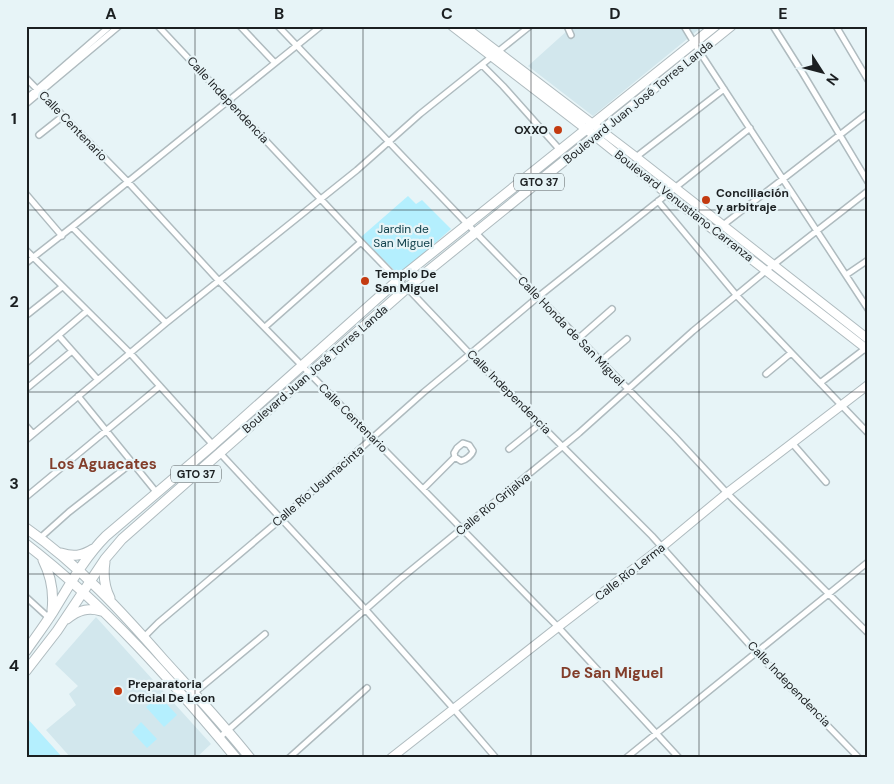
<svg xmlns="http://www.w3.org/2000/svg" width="894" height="784" font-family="'DM Sans',sans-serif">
<rect width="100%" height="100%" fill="#e7f4f7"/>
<path fill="#d2e7ed" d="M570,26H703L593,116L528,66L568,30Z
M96,617L211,744L196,758H71L46,730L76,705L69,694L78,686L55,664Z"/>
<path fill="#b4effe" d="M408,196L416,204L422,200L451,229L399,275L361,237Z
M158,695L177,715L164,727L146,707Z
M26,717L63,758H26Z
M141,722L157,739L147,748L132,732Z"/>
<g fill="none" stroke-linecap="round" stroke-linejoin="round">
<defs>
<path id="street" d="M158,26L361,242L398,280L412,293L470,354L652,536L757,653L859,758
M240,26L275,63
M278,26L476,233L674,436L727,493L868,633
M567,26L571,35
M684,26L699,51L868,309
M773,26L802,72L868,182
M836,26L868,80
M482,65L503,86L560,150
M26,78L128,182L219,281L558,627L679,758
M26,99L110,26
M26,104L119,26
M39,135L63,116
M636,157L724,89
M26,194L62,236
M658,201L737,296L868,433
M723,225L783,179L868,113
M72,227L166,323
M26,250L130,353L214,446
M26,263L72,227L321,26
M846,275L868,260
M28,314L62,287
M265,327L361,242
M59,336L98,380
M579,338L612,309
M601,361L627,339
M26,363L87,311
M766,374L791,353
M820,383L866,348
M26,389L72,351
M78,396L157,493
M26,426L33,434
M26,440L166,323L357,170L420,114L530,26
M463,443L469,445L473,451C472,455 466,460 461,461L455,457L454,453L457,448Z
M792,443L826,482
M509,449L540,424
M219,452L366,610L453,708L496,758
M423,489L455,457
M26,497L160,386
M40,538L69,512L133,462
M26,597L49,618
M144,637L158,623L281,519L424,392L470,354L538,297L750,128
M194,693L265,634
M219,738L399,580L579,433L693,331L773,265L868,191
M289,758L367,688
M626,758L868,562"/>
<path id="secondary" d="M452,26L591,133L667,194L868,350
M464,26L636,157L868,339
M391,758L558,627L662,547L727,493L868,385"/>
<path id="primary" d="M26,528C79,565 122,612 164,660C193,692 223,724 250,758
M26,544C105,605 172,681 236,758
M61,553C73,557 82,556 93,549
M43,560C51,576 54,593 52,610
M105,562C103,575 104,586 110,598
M67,619C78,610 88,607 101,611
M26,651C35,638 44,626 53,612C69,586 84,558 106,536L213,445L398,280L715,26
M26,671L57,631L105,559L122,539L407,288L731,26"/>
</defs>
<use href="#street" stroke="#afbbbf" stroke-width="8"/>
<use href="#secondary" stroke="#afbbbf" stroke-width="10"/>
<use href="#primary" stroke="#afbbbf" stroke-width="11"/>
<use href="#street" stroke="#fff" stroke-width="5"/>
<use href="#secondary" stroke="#fff" stroke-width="8"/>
<use href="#primary" stroke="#fff" stroke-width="9"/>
</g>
<path fill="none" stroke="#1b1f21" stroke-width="1" stroke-opacity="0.55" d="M195,26V758M363,26V758M531,26V758M699,26V758M26,210H868M26,392H868M26,574H868"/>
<g fill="#c33a10" stroke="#e7f4f7" stroke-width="2">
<circle cx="558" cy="130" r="5"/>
<circle cx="706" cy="200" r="5"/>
<circle cx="365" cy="281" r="5"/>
<circle cx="118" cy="691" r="5"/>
</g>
<g text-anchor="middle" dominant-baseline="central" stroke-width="4.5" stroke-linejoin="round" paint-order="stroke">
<g fill="#e7f4f7" stroke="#585f61" stroke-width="1">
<rect x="514" y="173.5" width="50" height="17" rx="4"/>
<rect x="171" y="465.5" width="50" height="17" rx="4"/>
</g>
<g font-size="11" font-weight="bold" fill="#1b1f21">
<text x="539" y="182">GTO 37</text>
<text x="196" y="474">GTO 37</text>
</g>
<g font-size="12" fill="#1b1f21" stroke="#e7f4f7">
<text transform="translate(228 100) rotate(47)">Calle Independencia</text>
<text transform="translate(638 102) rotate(-39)">Boulevard Juan José Torres Landa</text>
<text transform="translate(73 126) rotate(46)">Calle Centenario</text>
<text transform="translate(684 206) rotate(38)">Boulevard Venustiano Carranza</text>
<text transform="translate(571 331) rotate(46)">Calle Honda de San Miguel</text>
<text transform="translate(315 369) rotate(-41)">Boulevard Juan José Torres Landa</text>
<text transform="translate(509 392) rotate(45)">Calle Independencia</text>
<text transform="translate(353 418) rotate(45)">Calle Centenario</text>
<text transform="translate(318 486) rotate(-41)">Calle Río Usumacinta</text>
<text transform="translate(493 504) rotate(-39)">Calle Río Grijalva</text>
<text transform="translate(630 572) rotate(-38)">Calle Río Lerma</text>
<text transform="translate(789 684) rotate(46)">Calle Independencia</text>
</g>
<g font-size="12" font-weight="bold" fill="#1b1f21" stroke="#e7f4f7" text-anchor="start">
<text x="548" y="130" text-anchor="end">OXXO</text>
<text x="716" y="193">Conciliación<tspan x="716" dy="14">y arbitraje</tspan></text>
<text x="375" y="274">Templo De<tspan x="375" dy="14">San Miguel</tspan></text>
<text x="128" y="684">Preparatoria<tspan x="128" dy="14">Oficial De Leon</tspan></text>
</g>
<g font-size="12" fill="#13424d" stroke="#e7f4f7">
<text x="403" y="229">Jardin de<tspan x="403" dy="14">San Miguel</tspan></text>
</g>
<g font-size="15" font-weight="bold" fill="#823d2a" stroke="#e7f4f7">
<text x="103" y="464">Los Aguacates</text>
<text x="612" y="673">De San Miguel</text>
</g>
</g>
<rect width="894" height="784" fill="none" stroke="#e7f4f7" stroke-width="55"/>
<g transform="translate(822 72) rotate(126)" stroke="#e7f4f7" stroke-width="4" paint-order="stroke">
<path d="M0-4L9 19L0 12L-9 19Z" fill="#1b1f21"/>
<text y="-8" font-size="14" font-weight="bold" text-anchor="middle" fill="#1b1f21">N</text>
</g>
<rect x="28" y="28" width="838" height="728" fill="none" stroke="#1b1f21" stroke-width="2"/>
<g font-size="16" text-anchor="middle" font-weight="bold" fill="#1b1f21">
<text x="111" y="19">A</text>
<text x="279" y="19">B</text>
<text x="447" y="19">C</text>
<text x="615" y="19">D</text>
<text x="783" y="19">E</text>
<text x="14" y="124">1</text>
<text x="14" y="307">2</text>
<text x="14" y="489">3</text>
<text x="14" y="671">4</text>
</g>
</svg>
